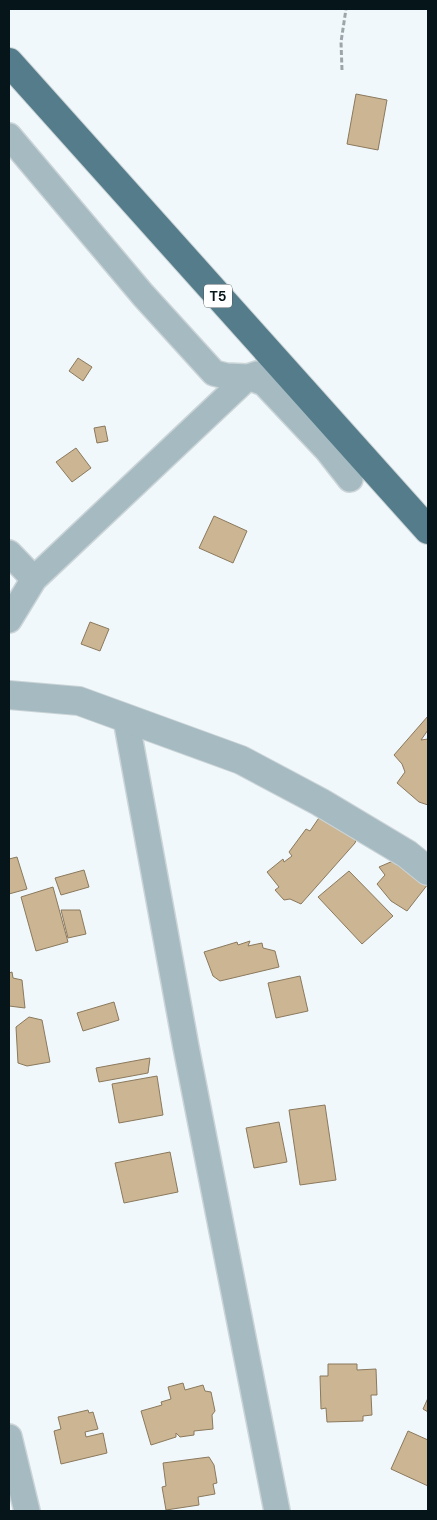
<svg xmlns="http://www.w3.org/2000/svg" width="437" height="1520" font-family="'DM Sans',sans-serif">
<rect width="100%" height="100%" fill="#f0f8fb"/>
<path fill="#cbb592" stroke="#8b795d" d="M356,94L387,100L378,150L347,144Z
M78,358L92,367L83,381L69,371Z
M105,426L108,441L97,443L94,428Z
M76,448L91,468L72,482L56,462Z
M214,516L247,531L233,563L199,548Z
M90,622L109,629L100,651L81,644Z
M428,716V730L421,740L428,739V805L419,802L397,783L405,772L402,764L394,755Z
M327,806L358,833L355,843L301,904L290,899L284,900L275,890L279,887L267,872L283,859L284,862L292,856L289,852L306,829L310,831Z
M17,857L27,889L9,894V859Z
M410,857L428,884L407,911L391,901L377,884L385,875L379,867L393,861L398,866Z
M84,870L89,887L61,895L55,878Z
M349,871L393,916L362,944L318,897Z
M53,887L68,942L36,951L21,897Z
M61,910H80L86,934L68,938Z
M250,941L248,946L262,943L263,948L275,951L279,967L220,981L213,976L204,952L237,942L238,945Z
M12,972L13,978L22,980L25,1008L9,1006V973Z
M300,976L308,1011L276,1018L268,983Z
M114,1002L119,1020L83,1031L77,1013Z
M29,1017L42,1020L50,1062L27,1066L18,1063L16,1027Z
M150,1058L148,1073L99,1082L96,1068Z
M157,1076L163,1115L119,1123L112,1084Z
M325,1105L336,1180L300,1185L289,1110Z
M279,1122L287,1162L254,1168L246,1128Z
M170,1152L178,1192L124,1203L115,1163Z
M328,1364H357V1370L376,1369L377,1395H371L372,1415L363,1416V1421L327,1422L326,1408L321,1409L320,1376H328Z
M183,1383L185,1390L203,1385L205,1391L211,1392L215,1411L212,1415L213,1429L194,1431V1435L180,1437L176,1433V1437L151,1445L141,1411L162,1405L161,1402L171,1399L168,1387Z
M428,1398V1412L423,1409Z
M88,1410L89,1413L93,1412L98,1429L85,1432L86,1437L103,1433L107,1453L61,1464L54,1431L61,1429L58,1417Z
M408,1431L428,1440V1486L391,1469Z
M209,1457L214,1465L217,1483L213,1484L215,1494L198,1497L199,1505L166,1510L162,1487L166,1486L163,1463Z"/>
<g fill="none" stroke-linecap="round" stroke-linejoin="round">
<defs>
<path id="minor" d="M9,136L143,295L214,373L226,376L248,377L264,383L328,451L350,479
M9,553L34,579
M9,620L34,579L248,377L257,374
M126,719L186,1047L277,1511
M9,1437L27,1511"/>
<path id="tertiary" d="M9,695L79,701L241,760L320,802L407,854L428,871"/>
<path id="trunk" d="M9,62L428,530"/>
</defs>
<use href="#minor" stroke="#cbd4d7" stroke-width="28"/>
<use href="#tertiary" stroke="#cbd4d7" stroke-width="30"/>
<use href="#trunk" stroke="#cbd4d7" stroke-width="30"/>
<path stroke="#9ca6aa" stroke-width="3" stroke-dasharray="5 2.5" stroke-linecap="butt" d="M342,70L341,42L346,9"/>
<use href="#minor" stroke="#a5bac1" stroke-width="25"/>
<use href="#tertiary" stroke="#a5bac1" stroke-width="28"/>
<use href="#trunk" stroke="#547c8a" stroke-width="28"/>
</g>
<g text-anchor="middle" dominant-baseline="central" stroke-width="5" stroke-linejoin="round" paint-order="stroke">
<rect fill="#fff" stroke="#515b5f" stroke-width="1" x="204" y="284.5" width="28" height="23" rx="4"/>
<g font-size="14" font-weight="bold" fill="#06151a">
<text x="218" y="296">T5</text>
</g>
</g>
<rect width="437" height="1520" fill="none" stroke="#06151a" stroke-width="20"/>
</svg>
